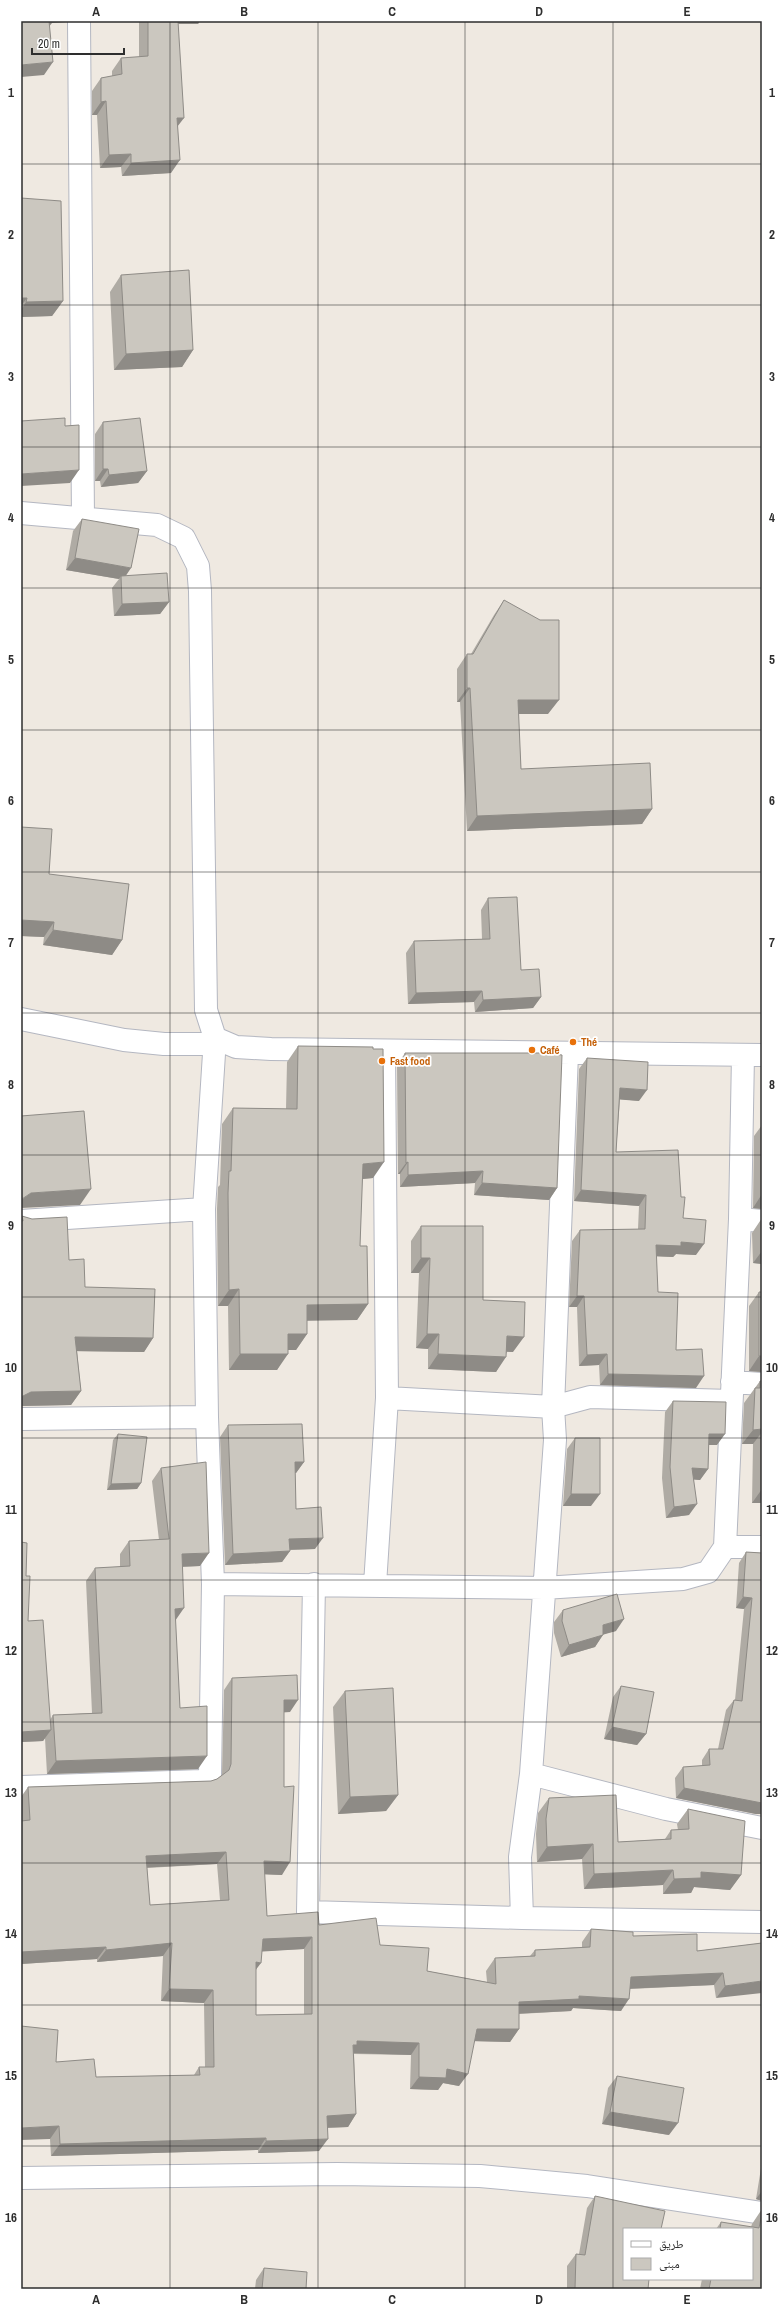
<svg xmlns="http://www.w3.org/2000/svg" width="783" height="2310" font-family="'Archivo Narrow','Noto Naskh Arabic',sans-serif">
<rect width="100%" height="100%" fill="#efe9e1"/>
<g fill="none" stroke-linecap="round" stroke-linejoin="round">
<defs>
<path id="minor" d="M79,21L83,519
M21,513L157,525L184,538L198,566L200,591L206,1010L215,1038L236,1047L271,1049L762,1055
M21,1019L124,1040L164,1044H215
M740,1219L762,1221
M21,1221L204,1209
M732,1382L762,1384
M387,1398L553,1407L567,1054
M731,1401L590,1397L553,1407L555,1440L531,1774L520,1857L522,1918L762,1922
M21,1419L207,1417
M725,1547H762
M213,1584L544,1588L683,1579L708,1572L725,1547L740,1219L743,1055
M314,1584L308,1912L522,1918
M375,1585L387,1398L384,1051
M531,1774L666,1809L762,1828
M21,1787L202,1781L210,1776L213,1584L207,1417L204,1209L215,1038
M21,2178L337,2174L480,2176L587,2186L762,2213"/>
</defs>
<use href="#minor" stroke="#b4b7c1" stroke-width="24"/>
<use href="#minor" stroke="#fff" stroke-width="22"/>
</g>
<path fill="#afaba4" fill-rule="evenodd" d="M139,21H200L198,24H178V126L171,173L122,176L121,167L100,168L97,115H92V91L101,78L112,76V71L121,58L139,57Z
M21,198L63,301L52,316L21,317Z
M121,275L193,350L182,367L114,370L110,292Z
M103,422L147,471L138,483L101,487L100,481H95V434Z
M82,519L126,576L169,602L160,614L114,616L112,588L119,579L66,570L73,531Z
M504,600L548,714H518L521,769L652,809L642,824L467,831L460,702H457V669L467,654H471L494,615Z
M21,827L49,874L122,940L112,955L43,945L44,937L21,936Z
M488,898L521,970L541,997L533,1008L475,1012L474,1002L408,1004L406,953L414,941L482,939L481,910Z
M298,1046L373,1178L362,1179L360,1246L368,1304L357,1320H307V1334L296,1350H288L277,1370H229L228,1306H218L217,1209L218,1187L220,1185L222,1124L233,1108L286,1109L287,1062Z
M405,1053L557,1188L549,1200L474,1195L475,1183L400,1187V1174H398L397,1065Z
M587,1058L639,1101L620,1099L616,1152L681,1197L683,1218L696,1255L676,1254L673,1257L656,1256L658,1292L676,1350L696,1388L600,1385L599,1365L579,1366L577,1307H569L572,1241L580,1230L638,1229L639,1206L574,1201L579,1069Z
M762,1125V1209L753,1208L754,1136Z
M22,1216L69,1260L85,1287L153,1338L144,1352L77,1351L81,1391L71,1405L21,1406V1218Z
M762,1218V1264L753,1263L752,1233Z
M421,1226L483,1300L513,1352H507L496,1372L428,1369V1349L416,1348L419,1273H411V1241Z
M759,1292L762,1372L749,1371V1306Z
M760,1381H762V1529V1503H752L753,1444H742L744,1403Z
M673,1401L717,1445H709L708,1469L700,1480L694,1479L689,1515L666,1518L662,1478L665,1412Z
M228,1425L304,1462L296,1473H295L296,1509L315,1549L290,1550V1551L282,1562L225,1565L220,1437Z
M118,1434L141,1483L137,1489L107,1490L113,1440Z
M575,1438L591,1506H563L567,1449Z
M161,1468L200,1566L182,1567L175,1620L180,1708L198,1769L47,1774L45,1738L43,1741L21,1742L26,1576L28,1621L50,1720L53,1715L92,1713L86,1581L95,1568L120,1567V1554L129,1541L159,1540L152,1481Z
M746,1552L762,1553V1814H756L676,1798L675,1778L683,1767L702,1766V1760L709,1749H718L726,1710L734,1700H735L744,1609L736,1608L739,1563Z
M563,1610L616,1631L603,1634L595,1647L561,1657L554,1633V1622Z
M232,1678L290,1712H284L282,1875L264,1874L267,1916L319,1925L380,1945L427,1971L487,1982L486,1971L495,1958L530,1956L535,1950L582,1947V1942L591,1929L633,1936L697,1951L762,1943L716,1998L714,1985L630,1989L621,2011L573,2008L571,2011L519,2014V2029L510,2042L474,2041L459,2086L443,2083L438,2090L410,2089L411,2055L354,2054L356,2114L348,2127L327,2128L319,2151L258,2153V2150L51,2156L50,2139L56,2062L96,2077L194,2075L199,2067H205L204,2003L161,2001L163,1956L97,1962V1959L21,1964V1797L28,1787L211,1781L217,1779L222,1775L224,1690ZM217,1864L220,1900L150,1905L147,1868ZM304,1949V2014L256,2015V1970L262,1951Z
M621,1686L646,1734L637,1745L604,1739L613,1697Z
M345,1691L398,1795L386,1811L338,1814L333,1707Z
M549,1798L618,1842L665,1839L671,1830H678L677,1824L688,1809L741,1875L730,1890L694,1887L691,1893L663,1894V1885L584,1889L582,1859L537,1862L536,1834L538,1813Z
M617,2076L669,2135L602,2124L608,2088Z
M762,2162V2201L756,2199Z
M595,2196L624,2229L648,2289H567V2266L576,2254H579L587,2208Z
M762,2209V2289H700L702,2279H752V2229H716L721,2222L751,2227L752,2224Z
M264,2268L306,2289H255L256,2280Z"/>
<path fill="#8e8b86" d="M45,21H67V22L52,23L48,28Z
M92,21H122L92,22Z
M170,21H200L198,24H168Z
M53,62L44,75L21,77V65Z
M106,101L97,115H92L101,102Z
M177,118H184L174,131Z
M131,154L121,167L100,168L109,155Z
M180,160L171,173L122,176L131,163Z
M21,298H27L21,306Z
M63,301L52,316L21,317V310L26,302Z
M193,350L182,367L114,370L126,354Z
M103,469H108L100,481H95Z
M79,470L70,483L21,486V474Z
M147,471L138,483L101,487L109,475Z
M75,558L131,568L123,580L121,576L119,579L66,570Z
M169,602L160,614L114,616L122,604Z
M467,688H470L460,702H457Z
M518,700H559L548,714H507Z
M652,809L642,824L467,831L477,816Z
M21,920L54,922L44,937L21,936Z
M53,930L122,940L112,955L43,945Z
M482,991L474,1002L408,1004L416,993Z
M541,997L533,1008L475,1012L483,1000Z
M620,1088L647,1090L639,1101L613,1099Z
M384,1162L373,1178L352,1180L363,1164Z
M408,1162L400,1174H398L406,1163Z
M483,1171L475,1183L400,1187L408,1175Z
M482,1183L557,1188L549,1200L474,1195Z
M91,1189L80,1205L21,1208V1200L31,1193Z
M581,1190L646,1195L639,1206L574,1201Z
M762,1194V1209L753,1208Z
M681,1242L704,1244L696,1255L676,1254L673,1257L648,1256L656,1245Z
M762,1251V1264L753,1263Z
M421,1258H430L419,1273H411Z
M239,1289L228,1306H218L229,1290Z
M577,1296H584L577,1307H569Z
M368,1304L357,1320L295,1321L307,1305Z
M288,1334H307L296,1350H277Z
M427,1334H439L428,1349L416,1348Z
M507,1336L524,1337L513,1352L497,1351Z
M75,1337L153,1338L144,1352L65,1351Z
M240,1354H288L277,1370H229Z
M438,1354L506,1357L496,1372L428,1369Z
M607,1354L599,1365L579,1366L587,1355Z
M759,1356H762V1372L749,1371Z
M608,1374L704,1376L696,1388L600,1385Z
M81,1391L71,1405L21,1406V1397L31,1392Z
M762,1429V1432L753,1444H742L753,1430Z
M709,1434H725L717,1445H702Z
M295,1462H304L296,1473H287Z
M692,1468L708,1469L700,1480L684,1479Z
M141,1483L137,1489L107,1490L111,1484Z
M762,1489V1503H752Z
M571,1494H600L591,1506H563Z
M697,1504L689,1515L666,1518L674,1507Z
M323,1538L315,1549L281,1550L289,1539Z
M290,1551L282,1562L225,1565L233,1554Z
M209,1553L200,1566L173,1567L182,1554Z
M743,1597L752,1598L744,1609L736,1608Z
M184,1608L175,1621V1609Z
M624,1619L616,1631L595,1637L603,1625Z
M603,1635L595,1647L561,1657L569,1645Z
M284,1700H298L290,1712L275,1713Z
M612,1727L646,1734L637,1745L604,1739Z
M51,1730L43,1741L21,1742V1732Z
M207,1756L198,1769L47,1774L56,1761Z
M684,1788L762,1803V1814H756L676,1798Z
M398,1795L386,1811L338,1814L350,1797Z
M593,1844L582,1859L537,1862L547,1847Z
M226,1852L217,1864L137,1868L146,1856Z
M264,1861L290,1862L282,1875L255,1874Z
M673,1870L663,1885L584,1889L594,1874Z
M701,1872L741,1875L730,1890L694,1887L691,1893L663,1894L674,1879Z
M312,1937L304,1949L255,1952L263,1939Z
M172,1943L163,1956L97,1962L106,1950Z
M106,1947L97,1959L21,1964V1952Z
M256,1962L261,1963L252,1975Z
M723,1973L714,1985L622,1989L631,1977Z
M762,1981V1993L716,1998L725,1986Z
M169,1989L213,1990L204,2003L161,2001Z
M579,1996L629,1999L621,2011L573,2008L571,2011L511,2014L519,2002Z
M477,2029H519L510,2042L468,2041Z
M357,2041L419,2043L411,2055L351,2053L345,2058Z
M447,2069L468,2074L459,2086L443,2083L438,2090L410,2089L419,2077Z
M610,2112L678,2123L669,2135L602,2124Z
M356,2114L348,2127L318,2128L327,2116Z
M59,2126L50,2139L21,2140V2128Z
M266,2138L258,2150L51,2156L60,2144Z
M328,2139L319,2151L258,2153L266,2141Z
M762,2191V2201L756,2199Z"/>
<path fill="#cbc7bf" stroke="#8e8b86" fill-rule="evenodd" d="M21,21H49L53,62L21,65Z
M148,21H178L184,118H177L180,160L131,163V154L109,155L106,101L101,102V78L122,74L121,58L148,56Z
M21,198L61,201L63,301L26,302L27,298H21Z
M189,270L193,350L126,354L121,275Z
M65,418V426L79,425V470L21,474V421Z
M140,418L147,471L109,475L108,469H103V422Z
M82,519L139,529L131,568L75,558Z
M167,573L169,602L122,604L121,576Z
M504,600L540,620H559V700H518L521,769L650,763L652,809L477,816L470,688H467V654H473Z
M21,827L52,829L49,874L129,884L122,940L53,930L54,922L21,920Z
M517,897L521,970L539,969L541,997L483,1000L482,991L416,993L414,941L490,939L488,898Z
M298,1046L373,1047V1049H383L384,1162L363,1164L360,1246H367L368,1304L307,1305V1334H288V1354H240L239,1289L229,1290L228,1193L229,1171H231L233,1108L297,1109Z
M405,1053H546L562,1055L557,1188L482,1183L483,1171L408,1175V1162L406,1163Z
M587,1058L648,1062L647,1090L620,1088L616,1152L678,1150L681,1197H685L683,1218L706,1220L704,1244L681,1242V1246L656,1245L658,1292L678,1293L676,1350L702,1349L704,1376L608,1374L607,1354L587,1355L584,1296H577L580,1230L645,1229L646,1195L581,1190Z
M84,1111L91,1189L31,1193L22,1199L21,1190V1116Z
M22,1216L32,1219L67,1217L69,1260L84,1259L85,1287L155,1289L153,1338L75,1337L81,1391L31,1392L21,1397V1221H23Z
M421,1226H483V1300L525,1302L524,1337L507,1336L506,1357L438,1354L439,1334H427L430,1258H421Z
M759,1292H762V1356H759Z
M760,1381H762V1429L753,1430L755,1388H760Z
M673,1401L726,1402L725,1434H709L708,1469L692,1468L697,1504L674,1507L670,1467Z
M302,1424L304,1462H295L296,1509L321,1507L323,1538L289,1539L290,1551L233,1554L228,1425Z
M118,1434L147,1437L141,1483L111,1484Z
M575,1438H600V1494H571Z
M206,1462L209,1553L182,1554L184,1608L175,1609L180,1708L207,1706V1756L56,1761L53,1715L102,1713L95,1568L130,1566L129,1541L169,1539L161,1468Z
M21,1542L27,1543L26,1576H30L28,1621L43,1620L51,1730L21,1732Z
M746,1552L762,1553V1803L684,1788L683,1767L710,1765L709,1749H723L734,1700L742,1701L752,1598L743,1597Z
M617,1594L624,1619L603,1625V1635L569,1645L562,1621L563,1610Z
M297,1675L298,1700H284V1787L294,1786L290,1862L264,1861L267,1916L318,1912L319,1925L376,1918L380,1945L429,1948L427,1971L496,1984L495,1958L535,1956V1950L590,1947L591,1929L633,1932V1936L697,1934V1951L762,1943V1981L725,1986L723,1973L631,1977L629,1999L579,1996V1999L519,2002V2029H477L468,2074L447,2069L446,2078L419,2077V2043L357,2041V2045H353L356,2114L327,2116L328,2139L266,2141V2138L60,2144L59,2126L21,2128V2026L58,2030L56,2062L94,2059L96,2077L200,2075L199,2067H214L213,1990L169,1989L172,1943L106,1950V1947L21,1952V1821L30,1820L28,1787L211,1781L217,1779L229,1770L231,1764L232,1678ZM226,1852L229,1900L150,1905L146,1856ZM312,1937V2014L256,2015V1962L261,1963L263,1939Z
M621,1686L654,1692L646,1734L612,1727Z
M393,1688L398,1795L350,1797L345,1691Z
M616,1795L618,1842L671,1839V1830L689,1829L688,1809L745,1821L741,1875L701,1872V1878L674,1879L673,1870L594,1874L593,1844L547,1847L546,1819L549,1798Z
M617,2076L684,2088L678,2123L610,2112Z
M595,2196L665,2211L661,2229H624V2279H649L648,2289H575L576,2254L585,2255Z
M762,2213V2289H709L711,2279H752V2229H720L721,2222L759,2228Z
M264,2268L307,2272L306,2289H262Z"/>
<path fill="none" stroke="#2e2e2e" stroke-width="1" stroke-opacity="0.55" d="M170,21V2289M318,21V2289M465,21V2289M613,21V2289M21,164H762M21,305H762M21,447H762M21,588H762M21,730H762M21,872H762M21,1013H762M21,1155H762M21,1297H762M21,1438H762M21,1580H762M21,1722H762M21,1863H762M21,2005H762M21,2146H762"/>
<g fill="#e8710a" stroke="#fff" stroke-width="1.5">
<circle cx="573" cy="1042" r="4"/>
<circle cx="532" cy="1050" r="4"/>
<circle cx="382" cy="1061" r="4"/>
</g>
<g text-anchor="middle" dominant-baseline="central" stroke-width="3.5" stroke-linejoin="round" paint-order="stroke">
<g font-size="11" font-weight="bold" fill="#c56008" stroke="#fff" text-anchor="start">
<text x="581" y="1042">Thé</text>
<text x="540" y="1050">Café</text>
<text x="390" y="1061">Fast food</text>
</g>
</g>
<rect width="783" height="2310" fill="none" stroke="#ffffff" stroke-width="44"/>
<rect x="623" y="2228" width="130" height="52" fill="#ffffff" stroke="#ababab"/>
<rect x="631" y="2241" width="20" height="6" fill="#ffffff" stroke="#ababab"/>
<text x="659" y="2248" font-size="12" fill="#2e2e2e">طريق</text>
<rect x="631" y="2258" width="20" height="12" fill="#cbc7bf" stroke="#ababab"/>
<text x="659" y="2268" font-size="12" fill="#2e2e2e">مبنى</text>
<path d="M32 48v6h92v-6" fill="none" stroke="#2e2e2e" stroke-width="2"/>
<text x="38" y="48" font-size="12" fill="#2e2e2e" stroke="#ffffff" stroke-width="3" paint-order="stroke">20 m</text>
<rect x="22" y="22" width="739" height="2266" fill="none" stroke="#2e2e2e" stroke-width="1.5"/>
<g font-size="13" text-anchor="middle" font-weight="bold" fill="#2e2e2e">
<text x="96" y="16">A</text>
<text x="244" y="16">B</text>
<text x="392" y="16">C</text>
<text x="539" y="16">D</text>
<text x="687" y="16">E</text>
<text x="11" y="97">1</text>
<text x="772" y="97">1</text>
<text x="11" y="239">2</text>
<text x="772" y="239">2</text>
<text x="11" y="381">3</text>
<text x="772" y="381">3</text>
<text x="11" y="522">4</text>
<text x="772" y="522">4</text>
<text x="11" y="664">5</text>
<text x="772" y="664">5</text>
<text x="11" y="805">6</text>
<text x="772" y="805">6</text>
<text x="11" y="947">7</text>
<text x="772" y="947">7</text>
<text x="11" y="1089">8</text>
<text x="772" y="1089">8</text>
<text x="11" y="1230">9</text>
<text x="772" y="1230">9</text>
<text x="11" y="1372">10</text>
<text x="772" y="1372">10</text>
<text x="11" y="1514">11</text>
<text x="772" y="1514">11</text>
<text x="11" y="1655">12</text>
<text x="772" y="1655">12</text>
<text x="11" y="1797">13</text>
<text x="772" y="1797">13</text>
<text x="11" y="1938">14</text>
<text x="772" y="1938">14</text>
<text x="11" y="2080">15</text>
<text x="772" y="2080">15</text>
<text x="11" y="2222">16</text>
<text x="772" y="2222">16</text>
<text x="96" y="2304">A</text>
<text x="244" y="2304">B</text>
<text x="392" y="2304">C</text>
<text x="539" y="2304">D</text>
<text x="687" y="2304">E</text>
</g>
</svg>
